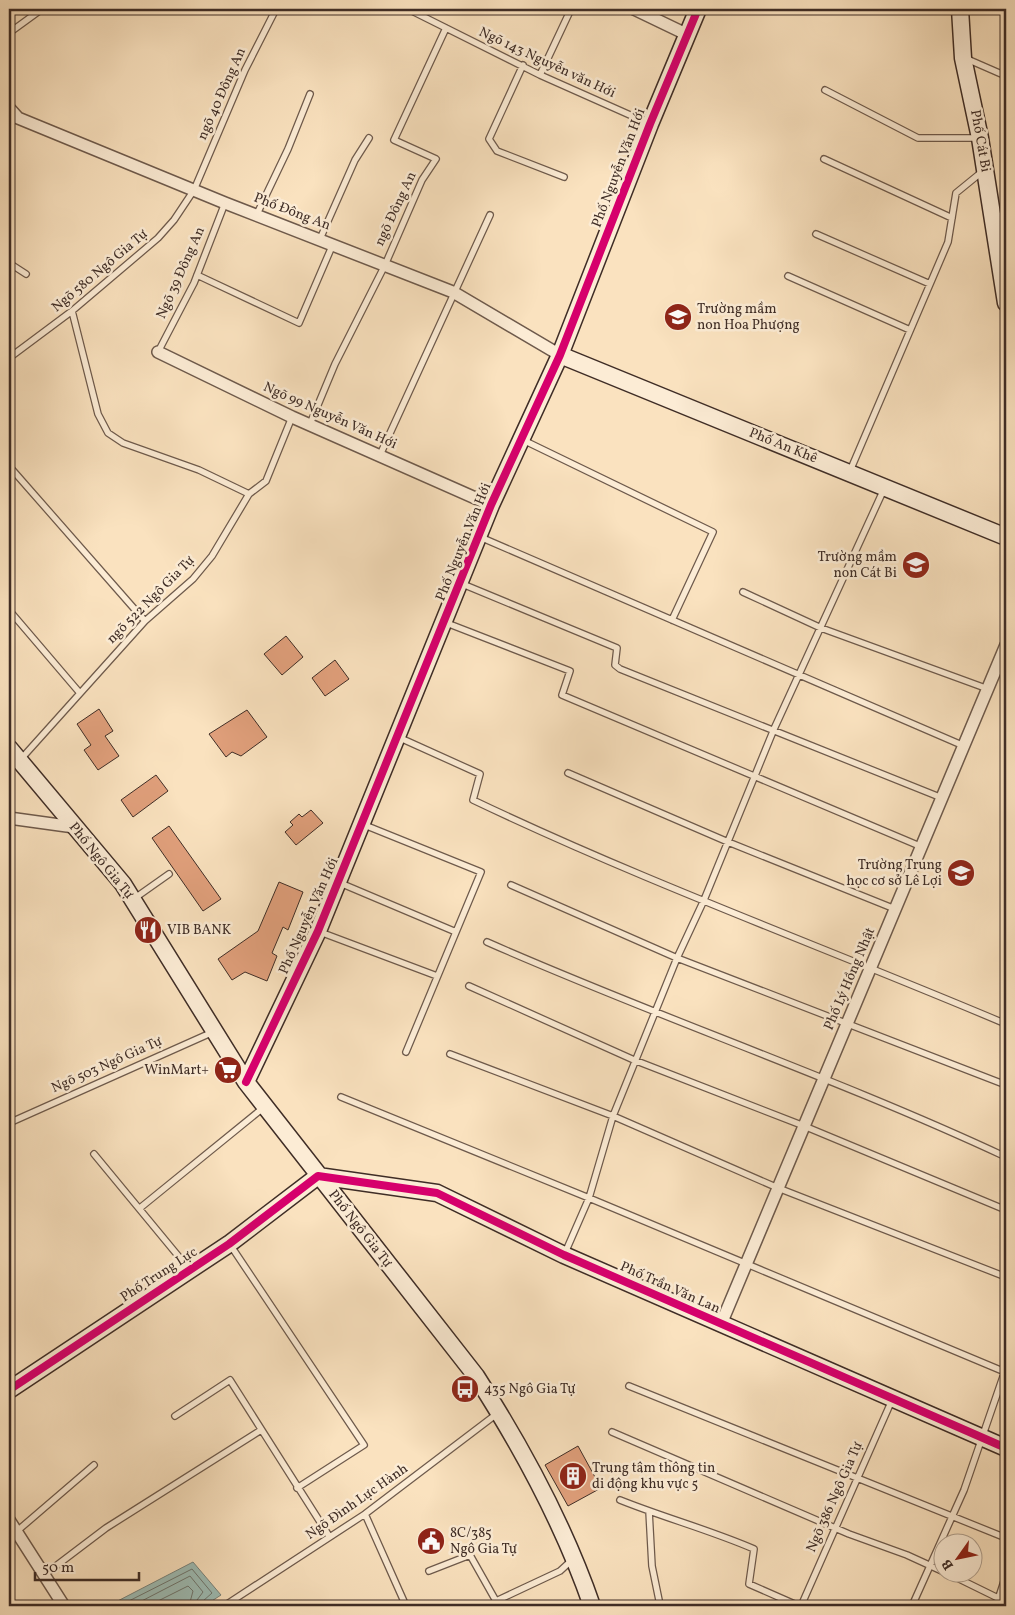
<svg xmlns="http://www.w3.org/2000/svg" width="1015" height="1615" font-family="Vollkorn,serif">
<rect width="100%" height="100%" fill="#fae2bf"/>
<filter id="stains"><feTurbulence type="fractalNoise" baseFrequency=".004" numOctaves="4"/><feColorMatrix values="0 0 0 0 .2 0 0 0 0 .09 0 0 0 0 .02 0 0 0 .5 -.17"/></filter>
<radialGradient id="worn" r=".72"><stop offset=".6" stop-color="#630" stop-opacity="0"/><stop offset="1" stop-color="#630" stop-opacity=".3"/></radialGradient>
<path fill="#9ebdb5" stroke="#78837c" d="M193,1562L221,1595L204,1606H108Z"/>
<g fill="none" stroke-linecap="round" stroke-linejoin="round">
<path stroke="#6e756e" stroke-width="1" d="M119,1606L192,1569L212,1593L203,1601L202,1606
M132,1606L190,1576L203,1592L197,1600L196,1606
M148,1606L188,1586L193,1591L189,1606"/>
</g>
<path fill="#e1a07c" stroke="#3f2d26" d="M286,636L303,657L282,675L264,654Z
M335,660L349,679L325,696L312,678Z
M99,709L113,731L105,736L119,756L98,770L84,750L91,745L77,724Z
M247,710L267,737L241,756L232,752L226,757L209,734Z
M156,775L168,791L133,817L121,800Z
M311,810L323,823L296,845L285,832L293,825L290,822L299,814L302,817Z
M169,826L221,899L203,911L152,838Z
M279,882L303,892L288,930L283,927L272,953L277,956L267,981L245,972L232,980L218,959L258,931Z
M578,1446L601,1488L568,1506L545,1465Z"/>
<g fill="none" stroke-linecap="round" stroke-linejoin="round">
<defs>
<path id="lane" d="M408,9L540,75L648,123
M998,9L1006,12
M9,33L42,9
M967,59L1006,76
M523,65L489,139L497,151L564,177
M540,75L571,9
M825,90L918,138H978
M824,159L952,218
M257,214L288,149L310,94
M816,234L930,284
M320,239L355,160L369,138
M9,263L26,274
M197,275L299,323L333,244
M788,276L910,330
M72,311L98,414L108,433L123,443L199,470L249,494
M158,352L194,283L225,203
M9,358L72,311L158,238L174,220L194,190L245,70L276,9
M310,424L335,364L385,265L422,180L436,159L394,140L446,28
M523,440L713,532L672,620
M380,455L490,215
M9,466L145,621
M850,471L948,242L956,193L983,171
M480,537L964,746
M460,583L617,648L615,665L620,669L942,798
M743,592L821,628L988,689
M9,610L79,692
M444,622L570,671L562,695L922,847
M398,737L480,774L473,800C647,883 829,949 1006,1024
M21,759L145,621L193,579L212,556L249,494L266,481L292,417
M568,773L728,842L895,909
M362,824L481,872L406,1052
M340,883L456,932
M511,885L677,958L1006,1085
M135,898L169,874
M320,932L437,976
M487,942C659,1018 837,1078 1006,1157
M469,986L634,1060L804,1126L1006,1210
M450,1054L613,1116L778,1188L1006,1277
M341,1097L589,1198L1005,1372
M9,1123L213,1032
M94,1154L189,1269
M140,1208L263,1108
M231,1246L364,1445L297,1488
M565,1253L589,1198L613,1116L677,958L704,900L774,729L884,489
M629,1386L1006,1538
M175,1416L230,1380L329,1536
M612,1432L849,1534L907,1555L942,1571
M620,1500C665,1518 710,1530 754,1549L749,1584L799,1606
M649,1511L652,1566L660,1605L668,1606
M365,1514L406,1606
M16,1532L94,1465
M429,1571L470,1555L496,1601L560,1571L572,1560
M945,1572L1000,1599
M44,1575L106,1528L261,1430
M224,1606L365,1514L498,1413
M801,1606L892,1400
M912,1606L964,1490L1006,1368
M996,1606L1006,1575"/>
<path id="street" d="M634,9L686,34
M9,108L18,118L225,203L453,292L560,355
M158,352L292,417L491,505
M9,818L74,827
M721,1324L1006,645
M9,1520L64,1606"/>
<path id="secondary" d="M960,9L963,58L980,138L1006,303
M560,355L1006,537
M9,748L123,884L246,1082L476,1376C521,1446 565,1528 592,1606
M246,1082L318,931L491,505L560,355L650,124L698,9
M9,1390L229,1244L318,1176L437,1193L564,1255L1006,1448"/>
</defs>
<use href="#lane" stroke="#6e5a4c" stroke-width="8"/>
<use href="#street" stroke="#6e5a4c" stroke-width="14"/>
<use href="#secondary" stroke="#3f2d26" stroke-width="19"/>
<use href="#lane" stroke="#fcecd5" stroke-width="5.5"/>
<use href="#street" stroke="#fcecd5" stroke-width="11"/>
<use href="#secondary" stroke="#fcecd5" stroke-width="16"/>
<defs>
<path id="cycleway" d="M246,1082L318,931L491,505L560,355L650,124L698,9
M9,1390L229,1244L318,1176L437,1193L564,1255L1006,1448"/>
</defs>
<use href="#cycleway" stroke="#fcecd5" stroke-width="11"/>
<use href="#cycleway" stroke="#d6006c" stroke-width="8"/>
</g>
<defs>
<symbol id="school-disc" viewBox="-11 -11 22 22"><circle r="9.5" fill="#8f2418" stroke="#fcecd5"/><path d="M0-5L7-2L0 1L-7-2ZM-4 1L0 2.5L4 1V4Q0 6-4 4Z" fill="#fff"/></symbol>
<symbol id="restaurant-disc" viewBox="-11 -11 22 22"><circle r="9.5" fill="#8f2418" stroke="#fcecd5"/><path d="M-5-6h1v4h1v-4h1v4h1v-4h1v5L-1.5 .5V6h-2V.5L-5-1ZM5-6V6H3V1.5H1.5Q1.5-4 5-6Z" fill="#fff"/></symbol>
<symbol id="supermarket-disc" viewBox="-11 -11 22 22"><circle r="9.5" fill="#8f2418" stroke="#fcecd5"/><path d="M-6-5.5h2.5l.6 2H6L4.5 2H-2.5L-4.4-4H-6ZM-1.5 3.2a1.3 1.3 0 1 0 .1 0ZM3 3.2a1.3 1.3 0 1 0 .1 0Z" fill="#fff"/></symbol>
<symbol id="bus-disc" viewBox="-11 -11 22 22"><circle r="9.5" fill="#8f2418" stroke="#fcecd5"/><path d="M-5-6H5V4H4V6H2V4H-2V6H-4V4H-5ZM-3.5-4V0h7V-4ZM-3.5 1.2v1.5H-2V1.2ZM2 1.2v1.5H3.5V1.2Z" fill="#fff"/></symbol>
<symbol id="building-disc" viewBox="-11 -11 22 22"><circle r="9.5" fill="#8f2418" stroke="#fcecd5"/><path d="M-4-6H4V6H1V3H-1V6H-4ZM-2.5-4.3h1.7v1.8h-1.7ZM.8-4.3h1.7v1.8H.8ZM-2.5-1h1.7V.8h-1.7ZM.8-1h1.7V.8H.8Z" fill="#fff"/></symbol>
<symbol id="civic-disc" viewBox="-11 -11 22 22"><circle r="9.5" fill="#8f2418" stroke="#fcecd5"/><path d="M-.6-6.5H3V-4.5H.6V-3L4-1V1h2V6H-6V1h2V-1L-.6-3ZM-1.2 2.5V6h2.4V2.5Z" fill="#fff"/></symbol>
</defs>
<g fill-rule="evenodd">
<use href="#school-disc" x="662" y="301" width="32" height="32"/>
<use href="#school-disc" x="900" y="549" width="32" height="32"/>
<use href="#school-disc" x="945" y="857" width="32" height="32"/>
<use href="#restaurant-disc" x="132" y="914" width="32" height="32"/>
<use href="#supermarket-disc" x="212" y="1054" width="32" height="32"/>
<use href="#bus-disc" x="449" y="1373" width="32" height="32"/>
<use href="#building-disc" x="557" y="1460" width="32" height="32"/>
<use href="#civic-disc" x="415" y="1525" width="32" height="32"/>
</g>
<g text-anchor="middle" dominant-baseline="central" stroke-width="5" stroke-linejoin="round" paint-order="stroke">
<g font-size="14" fill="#3f2d26" stroke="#fcecd5">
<text transform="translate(547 63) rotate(25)">Ngõ 143 Nguyễn văn Hới</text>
<text transform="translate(222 94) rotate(-66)">ngõ 40 Đông An</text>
<text transform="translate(980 141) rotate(80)">Phố Cát Bi</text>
<text transform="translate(619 168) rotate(-69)">Phố Nguyễn Văn Hới</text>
<text transform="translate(396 209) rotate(-65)">ngõ Đông An</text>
<text transform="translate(292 212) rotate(21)">Phố Đông An</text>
<text transform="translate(100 271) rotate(-40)">Ngõ 580 Ngô Gia Tự</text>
<text transform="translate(181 273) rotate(-66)">Ngõ 39 Đông An</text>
<text transform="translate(330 416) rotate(24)">Ngõ 99 Nguyễn Văn Hới</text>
<text transform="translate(783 446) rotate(22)">Phố An Khê</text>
<text transform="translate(464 542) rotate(-68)">Phố Nguyễn Văn Hới</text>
<text transform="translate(151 600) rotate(-45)">ngõ 522 Ngô Gia Tự</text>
<text transform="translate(101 861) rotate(51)">Phố Ngô Gia Tự</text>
<text transform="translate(309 916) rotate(-66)">Phố Nguyễn Văn Hới</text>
<text transform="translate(850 979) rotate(-67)">Phố Lý Hồng Nhật</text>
<text transform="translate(107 1065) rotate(-24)">Ngõ 503 Ngô Gia Tự</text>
<text transform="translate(360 1229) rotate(52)">Phố Ngô Gia Tự</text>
<text transform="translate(159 1275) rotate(-33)">Phố Trung Lực</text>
<text transform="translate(670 1288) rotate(24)">Phố Trần Văn Lan</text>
<text transform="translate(835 1497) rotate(-66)">Ngõ 386 Ngô Gia Tự</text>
<text transform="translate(357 1502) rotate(-35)">Ngõ Đình Lực Hành</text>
</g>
<g font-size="14" fill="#3f2d26" stroke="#fcecd5" text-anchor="start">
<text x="697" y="309">Trường mầm<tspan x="697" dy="16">non Hoa Phượng</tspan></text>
<text x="897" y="557" text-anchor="end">Trường mầm<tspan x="897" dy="16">non Cát Bi</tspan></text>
<text x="942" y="865" text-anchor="end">Trường Trung<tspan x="942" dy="16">học cơ sở Lê Lợi</tspan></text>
<text x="167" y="930">VIB BANK</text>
<text x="209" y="1070" text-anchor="end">WinMart+</text>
<text x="484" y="1389">435 Ngô Gia Tự</text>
<text x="592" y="1468">Trung tâm thông tin<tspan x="592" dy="16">di động khu vực 5</tspan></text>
<text x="450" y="1533">8C/385<tspan x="450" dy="16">Ngô Gia Tự</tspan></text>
</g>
</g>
<rect width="1015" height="1615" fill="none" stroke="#fae2bf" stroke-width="30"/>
<rect x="10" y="10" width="995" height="1595" fill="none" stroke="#3f2d26" stroke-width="2.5"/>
<rect x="15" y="15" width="985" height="1585" fill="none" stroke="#3f2d26"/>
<g transform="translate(958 1558) rotate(237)"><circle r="24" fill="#fcecd5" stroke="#b0a08f"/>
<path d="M0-4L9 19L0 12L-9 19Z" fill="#8f2418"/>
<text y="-8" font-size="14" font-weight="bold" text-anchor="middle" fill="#3f2d26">B</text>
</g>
<path d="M35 1572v8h104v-8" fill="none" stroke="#3f2d26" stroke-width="2.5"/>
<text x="42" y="1572" font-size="15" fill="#3f2d26" stroke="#fcecd5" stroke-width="4" paint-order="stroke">50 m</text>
<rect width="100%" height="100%" filter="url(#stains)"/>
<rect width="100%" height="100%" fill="url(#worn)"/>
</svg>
